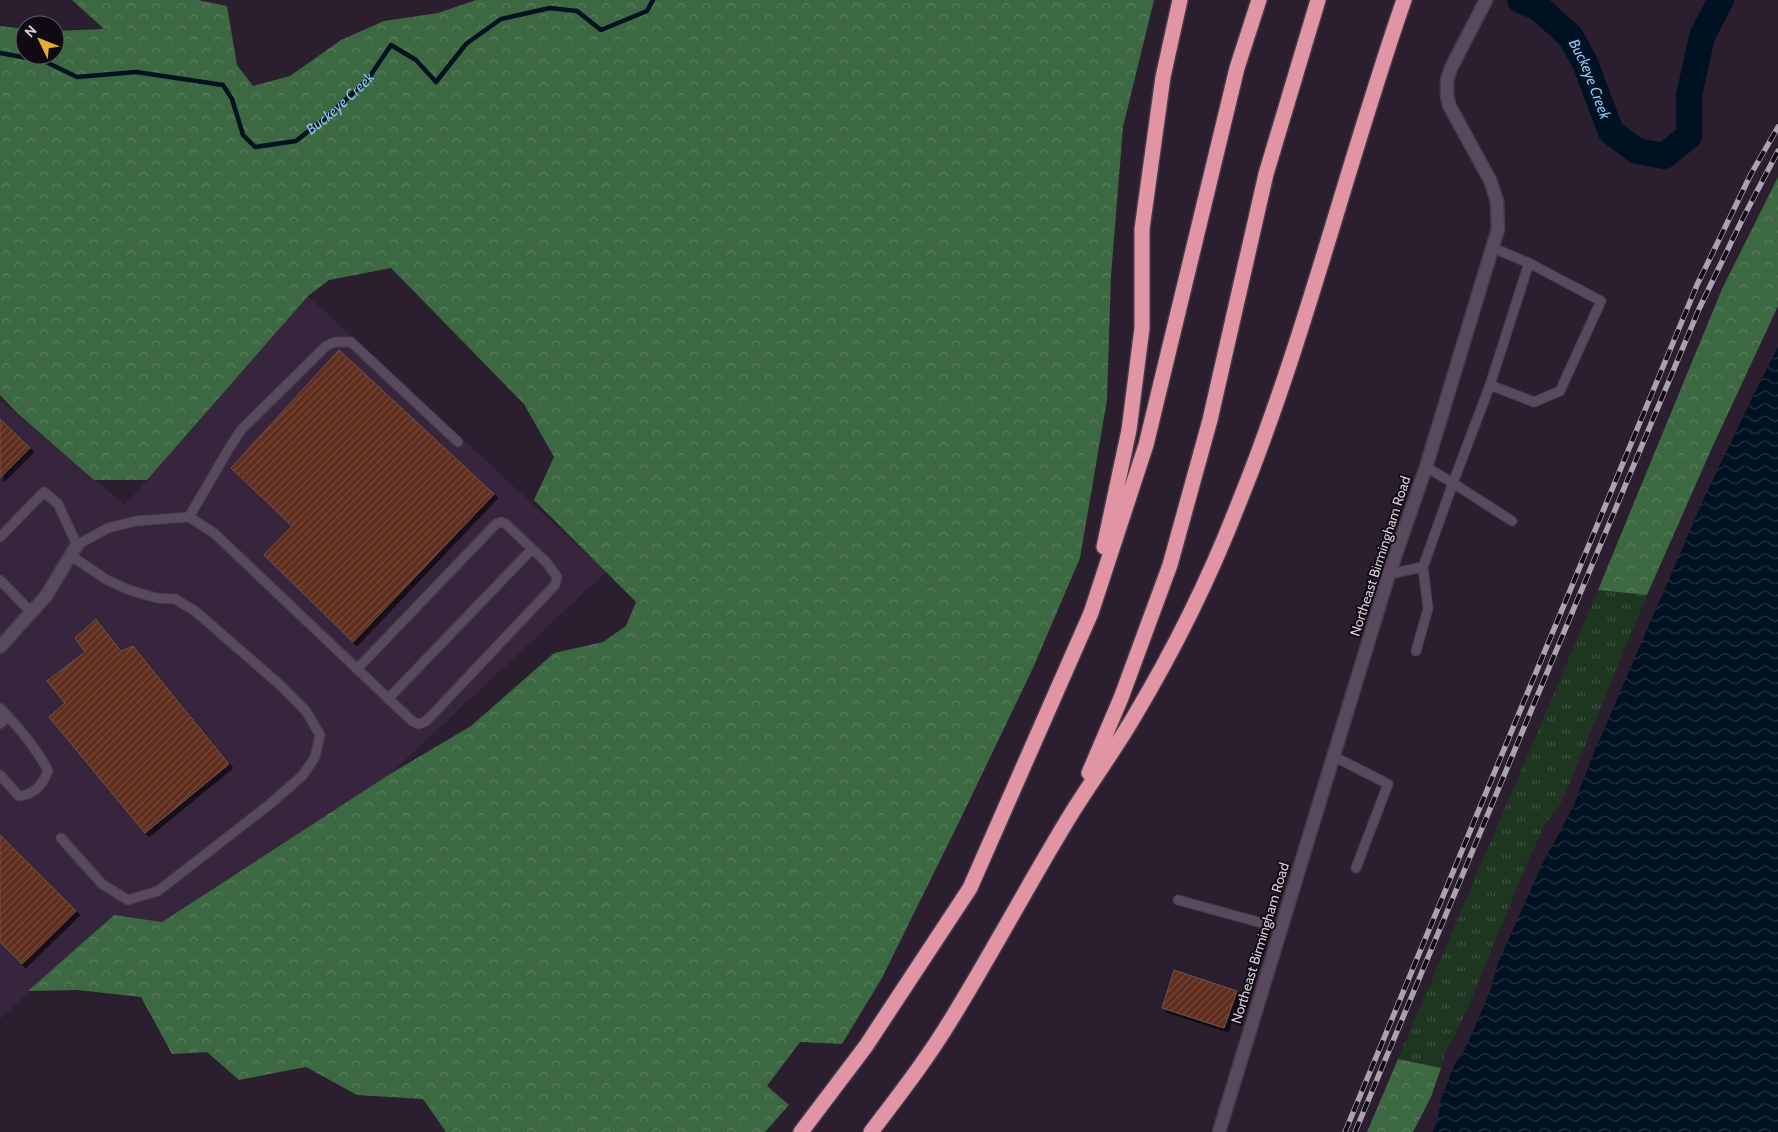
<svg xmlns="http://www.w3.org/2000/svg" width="1778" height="1132" font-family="Cabin,sans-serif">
<defs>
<pattern id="grass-tufts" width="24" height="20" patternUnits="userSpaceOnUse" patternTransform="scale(1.25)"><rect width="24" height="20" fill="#1e3620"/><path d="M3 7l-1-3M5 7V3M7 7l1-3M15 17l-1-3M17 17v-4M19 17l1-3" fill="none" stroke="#3e5240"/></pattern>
<pattern id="forest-crowns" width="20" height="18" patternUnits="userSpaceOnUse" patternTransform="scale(1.25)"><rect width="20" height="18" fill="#3d6942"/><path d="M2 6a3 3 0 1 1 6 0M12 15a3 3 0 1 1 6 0" fill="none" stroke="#587d5d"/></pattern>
<pattern id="water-waves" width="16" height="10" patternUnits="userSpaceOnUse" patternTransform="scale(1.25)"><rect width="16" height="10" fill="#012"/><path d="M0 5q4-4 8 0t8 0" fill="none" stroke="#243342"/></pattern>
<pattern id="building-hatch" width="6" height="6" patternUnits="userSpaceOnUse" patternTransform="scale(1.25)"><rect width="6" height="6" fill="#602d1d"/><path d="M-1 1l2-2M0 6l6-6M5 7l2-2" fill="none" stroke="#764a3d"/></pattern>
<filter id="shadow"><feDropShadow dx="4" dy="4" stdDeviation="0" flood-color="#0009"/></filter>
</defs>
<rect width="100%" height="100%" fill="#2b1e2f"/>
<path fill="#37253d" d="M308,296L606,572L390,774L161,922L113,915L0,1019V400L125,505Z"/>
<path fill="url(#grass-tufts)" d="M1598,590L1647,595L1569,784L1561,803L1546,823L1528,861L1466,1012L1445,1054L1441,1068L1398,1059Z"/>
<path fill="url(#forest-crowns)" d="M72,0H198L227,6L237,65L253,86L290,76L341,40L384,21L438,13L476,0H1154L1123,127L1111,276L1107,400L1080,558L1033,668L959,822L882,978L842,1044L800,1042L767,1086L789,1105L765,1132H446L423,1099L357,1095L306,1067L239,1080L207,1052L172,1054L141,997L78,990L28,991L114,915L162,922L390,774L471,726L554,653L603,642L626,626L636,602L534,500L554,457L524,404L391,268L329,280L308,296L147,480H94L16,412L0,395V26L25,29V55H55V31L104,29Z
M1778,177V306L1711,450L1647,595L1598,590L1722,289Z
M1398,1059L1441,1068L1431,1097L1413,1132H1367Z"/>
<path fill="url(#water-waves)" d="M1778,347V1132H1433L1438,1119L1441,1099L1454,1066L1465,1049L1490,992L1498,963L1542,865L1574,805L1592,757L1705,496L1753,396Z"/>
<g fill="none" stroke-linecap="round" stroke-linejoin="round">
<path stroke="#012" stroke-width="4.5" id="s1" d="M0,53L44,61L77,77L136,72L223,85L232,99L243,135L255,147L296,141L329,115L368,79L391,45L416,60L436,82L466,44L501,19L550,8L577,11L601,30L647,11L653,0"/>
<path stroke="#012" stroke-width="26" id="s2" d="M1520,0L1539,8L1571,37L1585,63L1611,132L1637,151L1664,156L1689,136V96L1702,36L1721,0"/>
</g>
<path fill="url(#building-hatch)" stroke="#6e544c" filter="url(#shadow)" d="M339,350L494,494L353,642L264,555L292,526L231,468Z
M0,419L30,448L0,478Z
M96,619L121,651L133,646L229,764L145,833L49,717L65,703L47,681L85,652L75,638Z
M0,835L76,911L22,964L0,942Z
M1174,970L1237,991L1224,1028L1162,1008Z"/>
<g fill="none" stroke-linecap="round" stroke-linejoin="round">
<defs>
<path id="service" d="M1493,248L1529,263L1490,385L1453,483L1512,521
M1490,385L1534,402L1560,391L1601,301L1529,263
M189,517L214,533L412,721L419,724L426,721L433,714L555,585L557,577L547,563L506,524L501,522L496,524L357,669
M0,537L44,492L58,504L77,545L108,528L136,521L189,517L228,450L241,430L326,346L335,342H351L458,442
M1389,574L1423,567L1453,483L1426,467
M0,580L31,612
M1416,651L1428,609L1423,567
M388,699L532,549
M0,708C18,727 36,747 48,771C43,784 34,795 19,796L0,775
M0,724L7,716
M1333,756L1388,784L1356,868
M61,838L102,884L128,900L158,891L270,804L303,775L315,757L320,735L306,711L279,684L195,611L175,599L157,598L129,590L107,580L70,555
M1178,900L1280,928"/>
<path id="minor" d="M0,647L46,596L77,545
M1219,1132L1389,574L1426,467L1498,229L1497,201L1490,180L1449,105L1447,95V80L1451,68L1486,0"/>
<path id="motorway" d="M1104,547L1129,430L1142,328V229L1163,77L1180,0
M1089,773L1121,698L1170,565L1210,420L1266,174L1318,0
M801,1132L866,1046L970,888L1091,613L1146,445L1237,68L1259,0
M871,1132C899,1095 928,1058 952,1018C994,950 1031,879 1073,811C1093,779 1116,748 1135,715C1175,648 1210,577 1238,505C1305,340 1346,167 1404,0"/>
</defs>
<use href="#service" stroke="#463b4a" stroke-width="11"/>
<use href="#minor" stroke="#463b4a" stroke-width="15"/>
<use href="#motorway" stroke="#463b4a" stroke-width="18"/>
<use href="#service" stroke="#58495d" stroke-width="9"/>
<use href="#minor" stroke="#58495d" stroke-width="12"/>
<use href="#motorway" stroke="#e195a4" stroke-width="15"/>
<defs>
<path id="rail" d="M1345,1132L1697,285L1751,174L1778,127
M1355,1132L1699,309L1742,220L1778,151"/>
</defs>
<use href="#rail" stroke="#aca2af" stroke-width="5.5"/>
<use href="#rail" stroke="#100a12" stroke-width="4" stroke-dasharray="11" stroke-linecap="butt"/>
</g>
<g text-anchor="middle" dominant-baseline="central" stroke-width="4" stroke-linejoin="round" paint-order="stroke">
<g font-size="14" fill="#d8cfdb" stroke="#100a12">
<text transform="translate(1380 556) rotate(-72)">Northeast Birmingham Road</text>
<text transform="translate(1260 943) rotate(-73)">Northeast Birmingham Road</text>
</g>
<g font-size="15" font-style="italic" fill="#8dc5f3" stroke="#100a12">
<text stroke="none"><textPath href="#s2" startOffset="110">Buckeye Creek</textPath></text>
<text stroke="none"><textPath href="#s1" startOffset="399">Buckeye Creek</textPath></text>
</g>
</g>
<g transform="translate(40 40) rotate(313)"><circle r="24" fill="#100a12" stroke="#605962"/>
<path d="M0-4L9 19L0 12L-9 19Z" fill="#e6ad36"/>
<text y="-8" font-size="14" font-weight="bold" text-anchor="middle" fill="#d8cfdb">N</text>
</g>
</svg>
